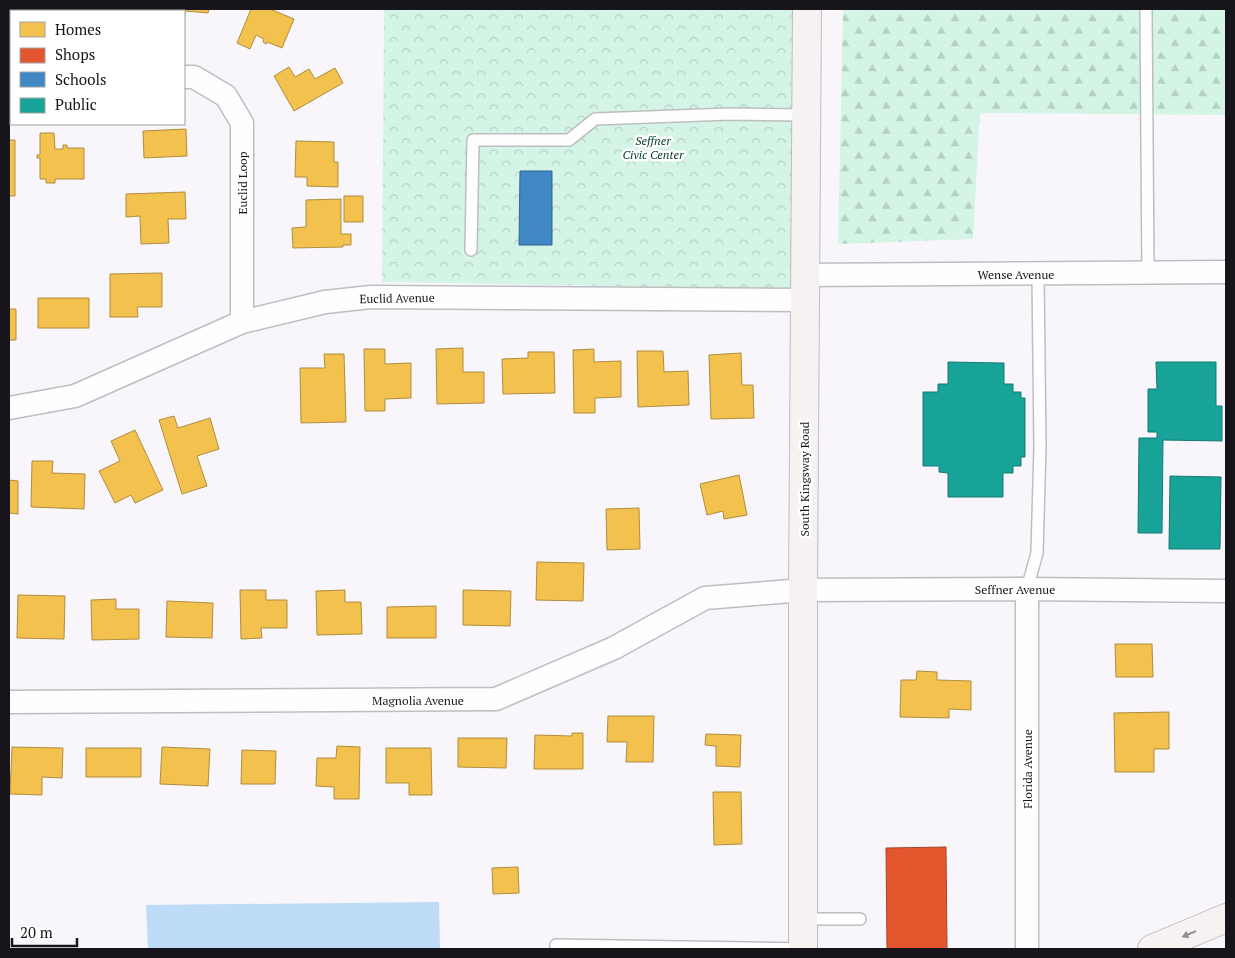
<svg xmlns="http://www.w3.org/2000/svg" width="1235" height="958" font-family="'PT Serif',serif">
<defs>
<pattern id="forest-firs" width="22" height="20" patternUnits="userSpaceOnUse" patternTransform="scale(1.25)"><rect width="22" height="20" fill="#d4f5e6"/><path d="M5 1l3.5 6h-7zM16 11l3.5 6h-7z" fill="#b5d1c5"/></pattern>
<pattern id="park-crowns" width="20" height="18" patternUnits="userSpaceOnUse" patternTransform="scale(1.25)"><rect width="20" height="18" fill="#d4f5e6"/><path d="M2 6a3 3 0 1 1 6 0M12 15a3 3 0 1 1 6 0" fill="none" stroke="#b5d1c5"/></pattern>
</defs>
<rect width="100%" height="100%" fill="#f8f6fb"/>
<path fill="url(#forest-firs)" d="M843,9H1226V115L980,113L973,239L838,244Z"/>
<path fill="url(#park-crowns)" d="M384,9H793V289L382,282Z"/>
<path fill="#bedbf8" d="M439,902L440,949H148L146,905Z"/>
<path fill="#f2c14e" stroke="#b08d3e" d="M30,9H76V11H30Z
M98,9H142V11H98Z
M164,9H209L208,13L185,11L184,26V11H164Z
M251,9H270L294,19L282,48L267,42L266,44L263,42L264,39L256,35L250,49L237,43Z
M289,67L295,77L309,69L315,79L335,68L343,83L294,111L274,76Z
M186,129L187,156L144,158L143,131Z
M40,133H54L55,149H63V145H67V148H84V179H55V183H46V179H40V158H37V155H40Z
M9,140H15V196H9Z
M296,141L334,142V162H338V187L307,186V177H295Z
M185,192L186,219H168L169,243L141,244L140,216L126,217V194Z
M344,196H363V222H344Z
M341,199V234H351V245H343V247L293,248L292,228L306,227V200Z
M162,273V307H137L138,317H110V274Z
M38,298H89V328H38Z
M9,309H16V340H9Z
M463,348V372H484V403L437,404L436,349Z
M364,349H385V364L411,363V398L385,399V411H365Z
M594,349V362L621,361V397L595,398V413H574L573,350Z
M637,351H663L664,372L688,371L689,405L638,407Z
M528,352H554L555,393L503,394L502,359L528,358Z
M741,353L742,385H753L754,418L711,419L709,355Z
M324,354H344L346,422L301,423L300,368H325Z
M174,416L178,428L210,418L219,449L197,456L207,486L182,494L159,420Z
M135,430L163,490L135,503L131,495L115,503L99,471L120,461L111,441Z
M32,461H53L52,473L85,474L84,509L31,507Z
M739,475L747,515L724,519L723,511L707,515L700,484Z
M9,480L18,481V514L9,513Z
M639,508L640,549L607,550L606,509Z
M537,562L584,563L583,601L536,600Z
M240,590H266V600H287V628H261L262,638L241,639Z
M345,590V602H361L362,634L317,635L316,591Z
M463,590L511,591L510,626L463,625Z
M18,595L65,596L64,639L17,638Z
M116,599V609H139V639L92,640L91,600Z
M167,601L213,603L212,638L166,637Z
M436,606V638H387V607Z
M1115,644H1152L1153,677H1116Z
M917,671L937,672V680L971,681V710L949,709V718L900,717L901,680H916Z
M1169,712V749H1154V772H1115L1114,713Z
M608,716H654L653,762H626L627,742H607Z
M572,733H583V769H534L535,735L572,736Z
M706,734L741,735L740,767L716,766V746L705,745Z
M458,738H507L506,768L458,767Z
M337,746L360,747L359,799H334V787L316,786L317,758H336Z
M12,747L63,748L62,778L42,777V795L10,794Z
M162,747L210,749L208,786L160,784Z
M86,748H141V777H86Z
M386,748H431L432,795H409V783H386Z
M242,750L276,751L275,784H241Z
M713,792H741L742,844L714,845Z
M518,867L519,893L493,894L492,868Z"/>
<path fill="#e4572e" stroke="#a64328" d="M946,847L947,949H887L886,848Z"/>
<path fill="#3f88c5" stroke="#336692" d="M520,171H552V245H519Z"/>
<path fill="#17a398" stroke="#177872" d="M948,362L1004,363V384H1013V392H1021V398H1025V457H1021V466H1013V473H1003V497H948V473L939,472V466H923V392H938V384H948Z
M1156,362H1216V406H1222V441L1163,440L1162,533H1138L1139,438H1157V432H1148V389H1157Z
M1170,476L1221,477L1220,549H1169Z"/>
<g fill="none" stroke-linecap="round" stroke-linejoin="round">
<defs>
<path id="lane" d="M1146,9L1148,273
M471,250L473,140H569L595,119L730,114L807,115
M1027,589L1037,553L1040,447L1038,274
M803,919H860
M556,949V945L803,949"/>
<path id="street" d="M9,77H11
M184,77H194L226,96L242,123V322
M805,275L1226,272
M9,408L75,396L242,322L325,302L371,297L805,300
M1027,589V949
M9,702L496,699L614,648L705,598L803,590L1027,589L1226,591"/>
<path id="secondary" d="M803,949V590L807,9
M1152,949L1226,918"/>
</defs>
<use href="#lane" stroke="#bebdc1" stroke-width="14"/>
<use href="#street" stroke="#bebdc1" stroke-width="25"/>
<use href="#secondary" stroke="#bebdc1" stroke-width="30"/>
<use href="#lane" stroke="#fefefe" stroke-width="11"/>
<use href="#street" stroke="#fefefe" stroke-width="22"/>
<use href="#secondary" stroke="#f6f2f2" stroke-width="28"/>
</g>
<defs><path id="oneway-solid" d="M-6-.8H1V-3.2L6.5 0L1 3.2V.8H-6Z" transform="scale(1.25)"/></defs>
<use fill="#928f91" href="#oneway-solid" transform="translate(1189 934) rotate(157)"/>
<g text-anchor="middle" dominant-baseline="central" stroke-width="5" stroke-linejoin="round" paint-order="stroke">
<g font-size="12" font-style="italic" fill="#07412a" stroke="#fff">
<text x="653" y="140">Seffner<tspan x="653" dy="14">Civic Center</tspan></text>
</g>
<g font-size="12" fill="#17151a" stroke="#fff">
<text transform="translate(242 183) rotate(-90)">Euclid Loop</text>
<text x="1016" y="274">Wense Avenue</text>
<text transform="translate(397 298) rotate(-1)">Euclid Avenue</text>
<text transform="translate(804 479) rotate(-90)">South Kingsway Road</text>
<text x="1015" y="589">Seffner Avenue</text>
<text x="418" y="700">Magnolia Avenue</text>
<text transform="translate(1027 769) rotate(-90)">Florida Avenue</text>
</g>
</g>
<rect width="1235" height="958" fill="none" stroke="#17151a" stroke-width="20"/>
<rect x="10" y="10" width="175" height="115" fill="#ffffff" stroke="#a2a1a3"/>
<rect x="20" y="22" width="25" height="15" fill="#f2c14e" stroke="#a2a1a3"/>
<text x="55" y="35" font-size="15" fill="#17151a">Homes</text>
<rect x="20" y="48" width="25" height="15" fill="#e4572e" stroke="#a2a1a3"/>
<text x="55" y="60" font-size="15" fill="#17151a">Shops</text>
<rect x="20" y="72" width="25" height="15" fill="#3f88c5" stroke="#a2a1a3"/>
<text x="55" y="85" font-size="15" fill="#17151a">Schools</text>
<rect x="20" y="98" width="25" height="15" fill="#17a398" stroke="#a2a1a3"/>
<text x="55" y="110" font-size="15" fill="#17151a">Public</text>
<path d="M12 938v8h65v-8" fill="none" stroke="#17151a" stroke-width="2.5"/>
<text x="20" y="938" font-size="15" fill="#17151a" stroke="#ffffff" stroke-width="4" paint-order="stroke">20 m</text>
</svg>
